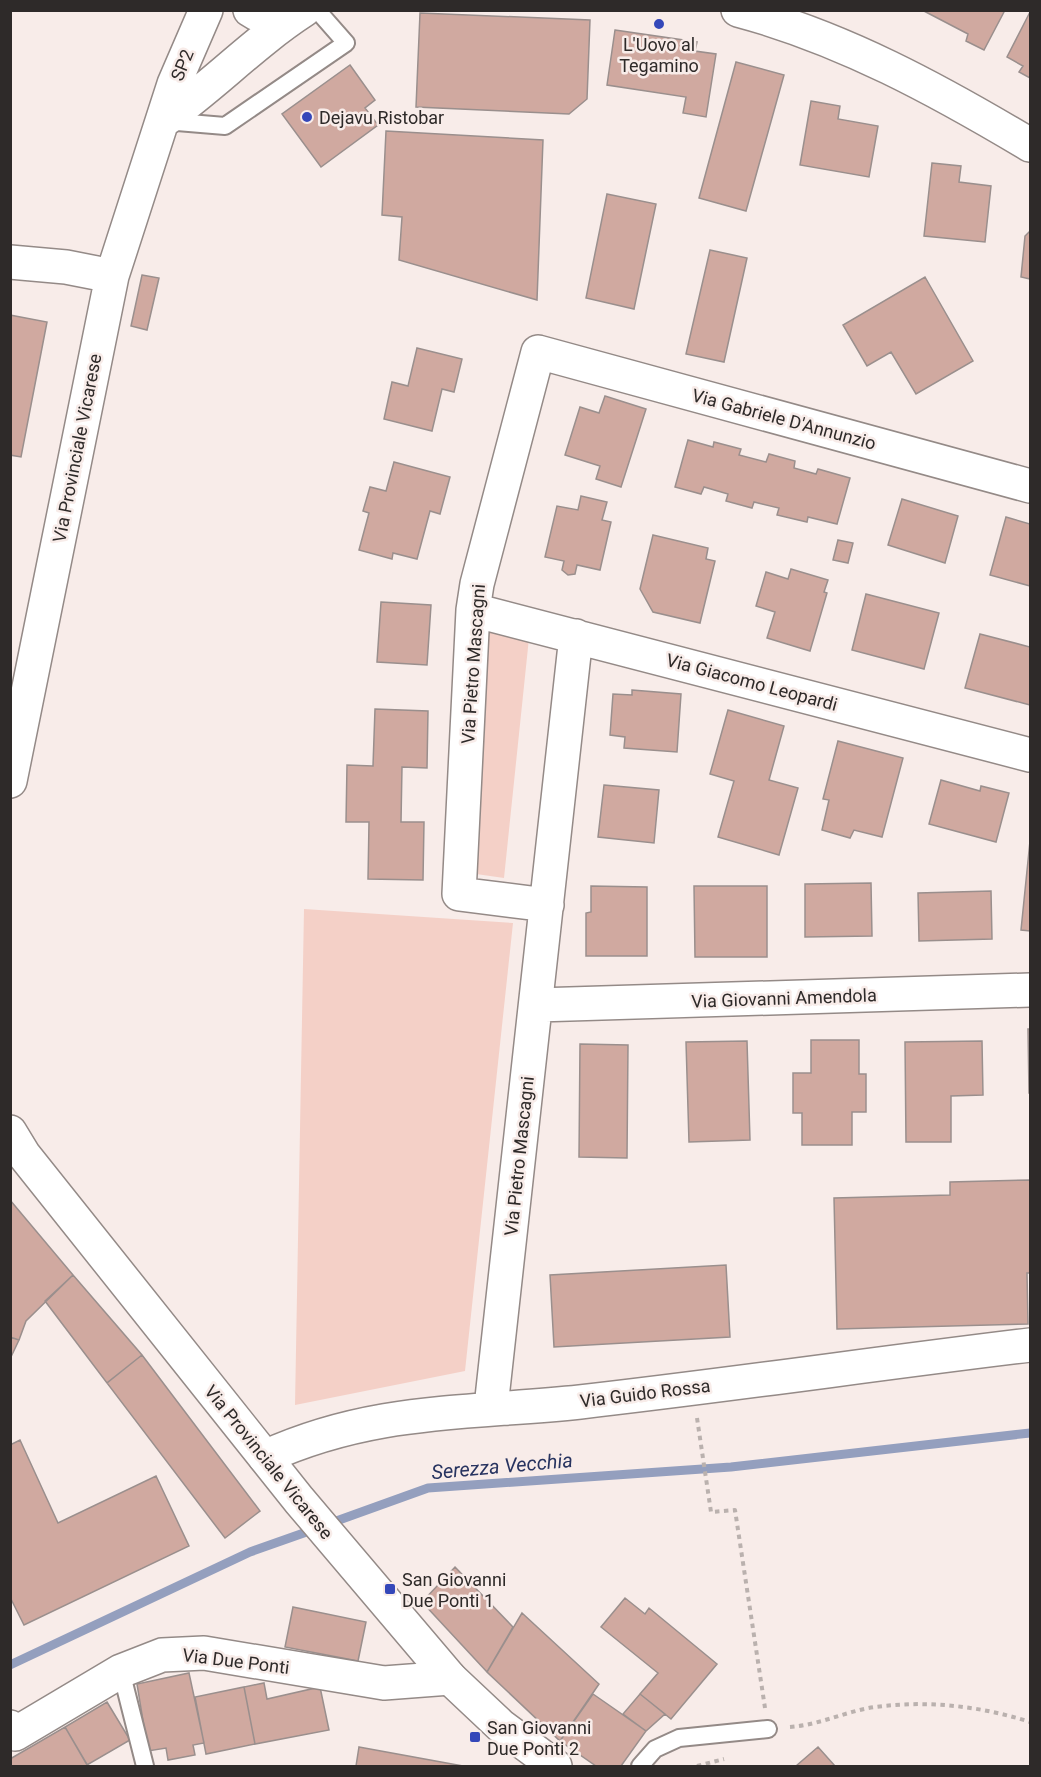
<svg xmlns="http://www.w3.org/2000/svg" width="1041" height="1777" font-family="Roboto,sans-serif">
<rect width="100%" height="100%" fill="#f8ece9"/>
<path fill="#f4d0c7" d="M484,631L529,638L504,878L476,874Z
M304,909L513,923L465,1371L295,1405Z"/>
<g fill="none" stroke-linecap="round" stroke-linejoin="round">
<path stroke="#949fbe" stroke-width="9" d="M328,1524L428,1488L731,1467L1030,1433
M10,1665L250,1552L315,1529"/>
</g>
<path fill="#d0a9a0" stroke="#9a8f8d" stroke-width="1.5" d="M922,10H1005L984,50L966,41L968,34Z
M1030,12V78L1019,72L1023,66L1007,57Z
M420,13L590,20L587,99L569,114L416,107Z
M615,30L697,42L695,51L716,54L706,117L683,113L686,97L607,85Z
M736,62L784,75L746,211L699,198Z
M350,65L375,100L365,108L378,125L321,167L282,114Z
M811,101L840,106L838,119L878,126L869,177L800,165Z
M386,131L543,140L537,300L399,260L402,217L382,215Z
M932,163L961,166L959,182L991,186L985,242L924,236Z
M607,194L656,204L634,309L586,298Z
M1030,231V279L1021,277L1025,236Z
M710,250L747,258L724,362L686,354Z
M142,275L159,278L147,330L131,326Z
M925,277L973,361L916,394L891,352L867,366L843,325Z
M10,315L47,322L21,457L10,455Z
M417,348L462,359L454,392L442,389L432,431L384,419L392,382L408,386Z
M605,396L646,409L621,487L596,479L600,466L565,455L580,407L599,413Z
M688,440L713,447L714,442L741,449L739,455L766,462L769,454L795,461L794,468L816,474L818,469L850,478L837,524L808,517L807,522L777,515L779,508L754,502L752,508L726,501L728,494L704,487L701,494L675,487Z
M394,462L450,477L440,514L430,511L417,559L393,553L392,559L359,550L369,513L363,511L370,487L386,491Z
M581,496L607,502L602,520L611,522L600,570L577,565L575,574L568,575L562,570L564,561L545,557L557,506L578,510Z
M902,499L958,516L945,563L888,545Z
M1006,517L1030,524V586L990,575Z
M653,535L708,548L706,559L715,561L700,623L653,612L640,589Z
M838,540L853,543L848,563L833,560Z
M791,569L828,580L824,592L827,593L810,651L767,638L775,612L756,606L766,572L788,579Z
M866,594L939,613L924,669L852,650Z
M381,602L431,605L427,665L377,662Z
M980,634L1030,647V705L965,688Z
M632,690L681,694L677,752L624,748L625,737L610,735L613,694L632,695Z
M375,709L428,711L427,768L402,767L401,822H424L423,880L368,879L369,822H346L347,765L373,766Z
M728,710L784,726L769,780L798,788L779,855L718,837L734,781L710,774Z
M838,741L903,758L882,837L854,830L850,838L822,830L829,800L823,799Z
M941,780L980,791L981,786L1009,793L996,842L929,824Z
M604,785L659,790L654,843L598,837Z
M1030,841V931L1021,930Z
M871,883L872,936L805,937V884Z
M591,886L647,887V956H586V913L591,912Z
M694,886H767V957H695Z
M991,891L992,939L919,941L918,893Z
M1028,1029H1030V1093H1029Z
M811,1040H859V1074H866V1112H852V1145H802V1113H793V1073H811Z
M747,1041L750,1140L689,1142L686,1042Z
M982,1041L983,1095L951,1096V1142H906L905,1042Z
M580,1044L628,1045L627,1158L579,1157Z
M1030,1180V1273H1027L1028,1324L837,1329L834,1198L950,1195V1182Z
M10,1200L73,1275L26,1321L19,1340L10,1337Z
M726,1265L730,1337L554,1347L550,1275Z
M73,1275L142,1355L107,1383L45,1301Z
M10,1337L19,1340L10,1359Z
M142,1355L260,1511L225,1538L107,1383Z
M20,1440L58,1523L156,1476L189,1546L24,1625L10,1597V1445Z
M455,1567L513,1627L487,1672L422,1602Z
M625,1598L645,1614L649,1608L717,1664L671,1719L640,1694L658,1673L601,1627Z
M293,1607L366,1622L358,1661L285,1647Z
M522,1613L599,1684L560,1741L487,1672Z
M189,1673L204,1743L193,1745L195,1755L168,1760L166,1748L148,1751L137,1684Z
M264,1683L267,1699L320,1687L329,1730L255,1744L244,1687Z
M244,1687L255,1744L206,1754L195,1697Z
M593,1694L646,1731L621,1766H596L560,1741Z
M640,1694L665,1714L646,1731L623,1714Z
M107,1702L130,1740L87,1765L65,1727Z
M65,1727L88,1766H10V1759Z
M359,1747L463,1766H356Z
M818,1747L835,1766H796Z"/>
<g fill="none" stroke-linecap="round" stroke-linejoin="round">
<defs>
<path id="lane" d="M165,121L225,126L346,43L317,10
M121,1671L145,1766
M640,1766L655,1749L679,1738L768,1729"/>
<path id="street" d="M473,610L1030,755
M547,905L459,894L473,610L477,584L538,352L1030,486
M537,1005L1030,990
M491,1407L576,636
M265,1457C373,1408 466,1414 580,1402C730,1385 880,1363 1030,1345
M10,1727L15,1734L121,1671L162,1655L204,1653L384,1683L450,1678"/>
<path id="secondary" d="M250,10C266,21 279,21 296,15
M738,10C843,38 938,90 1030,145
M163,121C212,87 253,43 304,10
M10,262L66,267L112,276
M10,781L112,276L174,84L206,10
M10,1132L24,1155L299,1500L450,1678L501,1726L555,1766"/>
</defs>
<use href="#lane" stroke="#948a87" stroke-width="20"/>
<use href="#street" stroke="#948a87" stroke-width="36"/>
<use href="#secondary" stroke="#948a87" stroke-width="36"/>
<path stroke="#bab1ae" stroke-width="4" stroke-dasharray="4.5 4.5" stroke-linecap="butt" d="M697,1418L711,1512L735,1510L765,1708
M790,1727C820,1725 846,1711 875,1707C927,1700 981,1706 1030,1722
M697,1766L724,1759"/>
<use href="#lane" stroke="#fff" stroke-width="16"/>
<use href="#street" stroke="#fff" stroke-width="33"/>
<use href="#secondary" stroke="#fff" stroke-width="33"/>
</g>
<g fill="#3447b9" stroke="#f8ece9" stroke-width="2">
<circle cx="659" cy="24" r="6"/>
<circle cx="307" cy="117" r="6"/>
<rect x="384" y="1583" width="12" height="12" rx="3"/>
<rect x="469" y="1731" width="12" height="12" rx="3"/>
</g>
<g text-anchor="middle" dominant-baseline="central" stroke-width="5" stroke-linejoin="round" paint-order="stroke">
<g font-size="18" fill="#2e2a29" stroke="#f8ece9" text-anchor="start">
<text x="659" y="44" text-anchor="middle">L'Uovo al<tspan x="659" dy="21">Tegamino</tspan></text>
<text x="319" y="117">Dejavu Ristobar</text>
<text x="402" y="1579">San Giovanni<tspan x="402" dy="21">Due Ponti 1</tspan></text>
<text x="487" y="1727">San Giovanni<tspan x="487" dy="21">Due Ponti 2</tspan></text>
</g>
<g font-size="18" fill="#2e2a29" stroke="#f8ece9">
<text transform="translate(182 65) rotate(-68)">SP2</text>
<text transform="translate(784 419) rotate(15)">Via Gabriele D'Annunzio</text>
<text transform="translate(77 448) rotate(-79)">Via Provinciale Vicarese</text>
<text transform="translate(473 664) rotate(-86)">Via Pietro Mascagni</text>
<text transform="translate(752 682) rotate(15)">Via Giacomo Leopardi</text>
<text transform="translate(784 998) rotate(-2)">Via Giovanni Amendola</text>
<text transform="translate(519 1156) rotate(-84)">Via Pietro Mascagni</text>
<text transform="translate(645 1393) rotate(-7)">Via Guido Rossa</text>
<text transform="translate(269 1462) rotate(51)">Via Provinciale Vicarese</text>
<text transform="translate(236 1661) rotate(7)">Via Due Ponti</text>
</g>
<g font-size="20" font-style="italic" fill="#283460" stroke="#f8ece9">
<text transform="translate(502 1466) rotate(-5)">Serezza Vecchia</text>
</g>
</g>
<rect width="1041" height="1777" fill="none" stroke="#2e2a29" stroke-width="24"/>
</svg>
